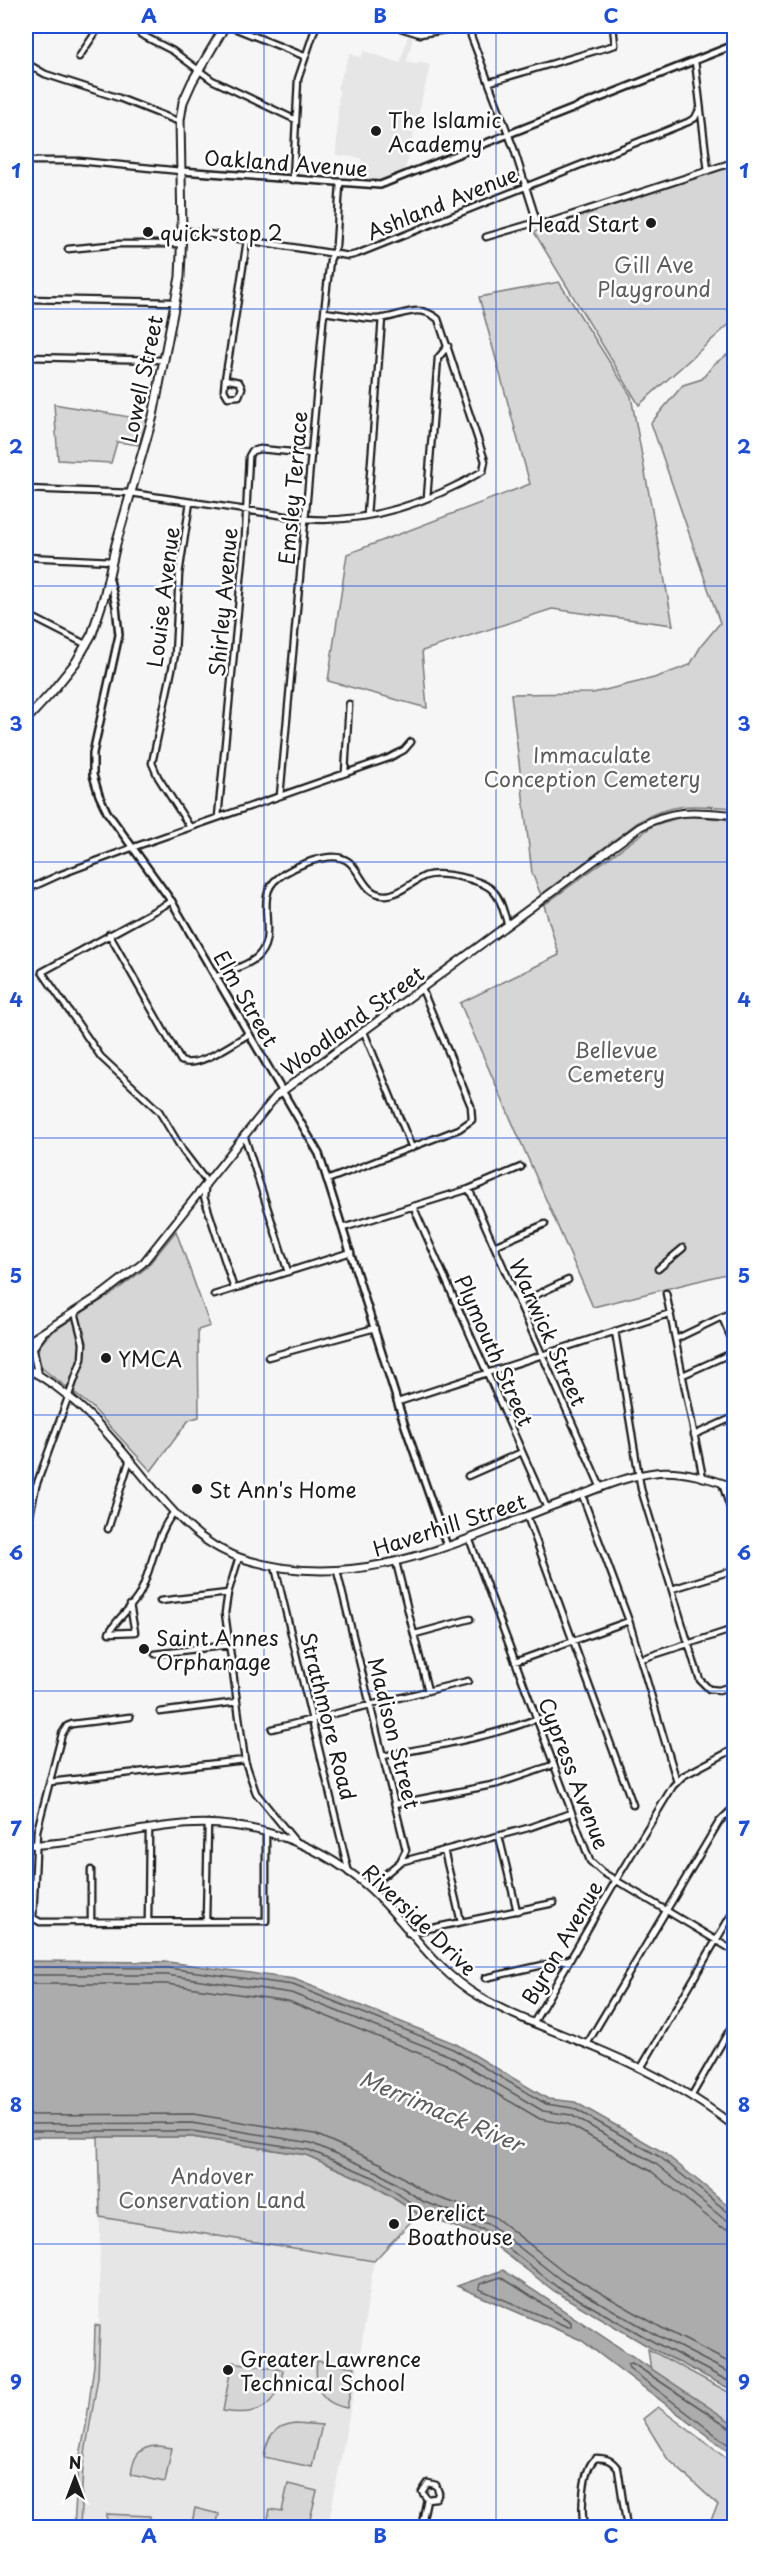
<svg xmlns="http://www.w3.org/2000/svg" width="760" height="2553" font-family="'Playpen Sans',sans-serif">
<rect width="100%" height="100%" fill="#f6f6f6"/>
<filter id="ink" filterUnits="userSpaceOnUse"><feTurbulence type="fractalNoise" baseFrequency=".0167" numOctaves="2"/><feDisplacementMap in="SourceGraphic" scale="12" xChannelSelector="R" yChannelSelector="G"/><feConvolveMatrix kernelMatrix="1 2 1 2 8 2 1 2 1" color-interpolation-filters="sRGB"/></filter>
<g filter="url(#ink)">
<path fill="#e6e6e6" d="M408,36L413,38L407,61L417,65L418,62L430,65L405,171L377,181L363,182L361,158L336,155L339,90L337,88L350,53L361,58L364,51L400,63Z
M100,2217L374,2261L359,2363L328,2527L80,2528L83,2466L91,2427L99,2359Z"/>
<path fill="#d6d6d6" stroke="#797979" stroke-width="1.5" d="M734,165V320L639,405L534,232Z
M559,282L631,396L673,625L552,609L422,651L427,708L328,681L347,554L530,484L479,297Z
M734,350V808C696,805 672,802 638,822L541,895L532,873L511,694L593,693L654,678L690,665L701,646L720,623L651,423L683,385L702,379L714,364Z
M54,404L147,420L139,445L117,442L111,463L58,460Z
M685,816L734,820V1272L593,1307L460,1003L559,955L544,905L654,825Z
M176,1231L210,1326L198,1330L199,1417L189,1420L151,1471L92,1407L43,1369L37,1356L39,1347L49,1334L113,1293L146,1268Z
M98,2137H192L306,2155L372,2184L418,2214L374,2261L100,2217Z
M95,2325L100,2326L98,2377L83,2466L80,2527H74L78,2465L86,2426L94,2365Z
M648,2349L734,2395V2453L654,2392Z
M317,2361L355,2367L347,2408C320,2403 314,2387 317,2361Z
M232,2362L283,2370C277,2407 259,2417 223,2411Z
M658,2407L734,2464V2527H707L718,2505L667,2458L643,2419Z
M295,2423L322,2425L312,2467L264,2457C267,2436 274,2426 295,2423Z
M158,2446L172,2448L165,2482L131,2475C133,2458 138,2446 158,2446Z
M288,2484L317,2491L308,2527H266L270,2509L282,2511Z
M195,2508L219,2514L216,2527L192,2523Z
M107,2514L150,2516V2527H106Z"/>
<path fill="#acacac" stroke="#727272" stroke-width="1.5" d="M26,1961L168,1962L294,1979L456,2044L548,2099L575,2102L663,2152L734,2210V2391L651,2348L554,2291L484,2237L418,2214L372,2184L306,2155L192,2137H26Z
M503,2270L734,2424V2456L581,2340L457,2286Z"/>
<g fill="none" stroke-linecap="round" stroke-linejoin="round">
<path stroke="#565656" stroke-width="1.5" d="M26,1967L168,1968L293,1985L453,2049L546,2104L573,2108L660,2157L729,2213L734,2214
M26,1975H167L291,1993L450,2056L543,2111L571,2115L656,2164L724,2219L734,2222
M26,1984H167L288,2001L446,2064L540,2119L568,2124L651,2171L719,2226L734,2231
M26,2115L193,2114L315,2134L382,2164L428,2194L495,2217L566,2273L662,2328L734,2365
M26,2124L192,2123L311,2143L378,2172L424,2202L491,2225L561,2280L658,2336L734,2375
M26,2131H192L309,2150L375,2178L420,2209L487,2231L557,2287L654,2342L734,2384
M501,2277L571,2322V2326L568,2327L479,2289L480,2284Z
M734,2429L729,2427L632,2363L628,2364L629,2368L734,2449"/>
<defs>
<path id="minor" d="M229,26L304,56
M394,26L420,34L469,26
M472,26L471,36L514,149L537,222
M140,34L173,51L212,80L296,120
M26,36L31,26
M79,57L100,26
M695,61L708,171
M26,63L45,74L119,98L180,122
M490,82L615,45L613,26
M26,161H79L181,171
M293,180L298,79L316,26
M182,230L349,256L357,254L688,122L695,118L699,110
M486,237L537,222L547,223L734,162
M68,249L119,244H182
M26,299L174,302
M26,357L163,360
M225,379L239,382L242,388L239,396L228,397L224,390L225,379C233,333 240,287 247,240
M26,489L131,493L306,519C367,524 431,502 483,471L485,461L438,319C417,301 398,319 375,319C358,318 341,314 324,312
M427,498L438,358L448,346
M367,515L382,318
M26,557L112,561
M26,614L87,645
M345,773L349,704
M280,796L323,322L330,260L336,246L340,184
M218,817L245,538L249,456L252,451L260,449L312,454
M190,827L158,777L152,763L175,655L179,574L190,502
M26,890L59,875L134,847L389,758L404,750L411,742
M172,901L42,972L101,1057L159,1111L183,1151L206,1181L204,1197L234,1289
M109,934L181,1061C198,1069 233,1043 249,1034
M215,977C228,971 245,967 256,958C281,937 252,897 278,878C292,867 333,848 349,862C362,873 364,894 384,895C398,896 413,881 425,876C440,871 484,879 494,892C502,900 504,915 508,925
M364,1032L412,1148
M244,1135L288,1272
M327,1180L459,1129L472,1120L471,1106L422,989
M469,1189L601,1488
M413,1206L547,1508
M343,1228L469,1189L521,1167
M494,1246L545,1224
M658,1269L683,1248
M666,1293L703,1478
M214,1295L351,1252
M519,1303L568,1280
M722,1317L734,1345
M615,1331L641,1489L694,1662L700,1680L709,1689L719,1690L734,1685
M676,1339L734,1311
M268,1357L375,1328
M683,1375L734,1352
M398,1402L671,1313
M694,1435L734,1417
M468,1476L522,1452
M722,1483L734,1520
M582,1495L629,1621L677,1782
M527,1516L633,1805
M108,1529L130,1459
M26,1534L36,1486L82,1359L83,1343L75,1312
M469,1538L590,1861L602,1872L734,1951
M239,1557L228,1593L225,1613L245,1761L256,1793L295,1841
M396,1562L428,1691
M275,1567L349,1873
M337,1571L406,1850L400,1862L369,1888
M672,1589L734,1570
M160,1601L228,1593
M130,1605L135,1632L109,1633C117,1618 132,1608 140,1593C153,1566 155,1536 174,1512
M415,1634L470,1619
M155,1654L230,1645
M641,1659L734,1629
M515,1662L629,1621
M160,1712L237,1702
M130,1717L72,1724L67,1726L62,1734L37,1831L33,1918L40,1922L266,1921V1832
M272,1729L468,1681
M383,1756C435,1746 487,1738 536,1719
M50,1782L245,1760
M395,1804L497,1784L553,1765
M499,1836L517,1911
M444,1850L461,1922
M400,1862L528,1828L571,1813
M91,1921V1870
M148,1921L149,1829
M206,1921L208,1823
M408,1933L554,1903
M485,1978L570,1959
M534,2022L616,1880L673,1786L683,1776L734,1749
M587,2044L719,1822L734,1807
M641,2068L734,1910
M692,2095L734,2022
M421,2528L427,2499L422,2492L428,2483L436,2485L439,2493L436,2498L427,2499
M584,2528C581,2511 582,2468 596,2458C606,2458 612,2460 618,2469L627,2528"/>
<path id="tertiary" d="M181,171L380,185L734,45
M109,576L116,606L119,635L93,753V775L99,795L107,812L172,902L319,1154L405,1426L447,1546"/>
<path id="secondary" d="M26,1343L104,1293L143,1263L276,1096L640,827C674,808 697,812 734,815
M33,1349L38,1374
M26,1357L42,1335
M26,1368C67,1389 101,1425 130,1460C162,1498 191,1542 241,1558C358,1596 461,1540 568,1500C597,1489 628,1475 659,1472C684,1470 711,1479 734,1487
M26,1845C74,1844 121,1832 169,1826C241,1816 313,1839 367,1886C409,1923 429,1967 480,1997C519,2020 564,2034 605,2052C652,2072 694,2095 734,2126"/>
<path id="primary" d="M26,720L51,693L76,662L92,634L104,597L116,544L153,416L180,277L182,230L180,120L183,102L192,82L225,26"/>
</defs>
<use href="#minor" stroke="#1c1c1c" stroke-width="9"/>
<use href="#tertiary" stroke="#1c1c1c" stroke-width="10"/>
<use href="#secondary" stroke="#1c1c1c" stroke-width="10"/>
<use href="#primary" stroke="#1c1c1c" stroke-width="11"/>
<use href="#minor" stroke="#fff" stroke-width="4.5"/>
<use href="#tertiary" stroke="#fff" stroke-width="5"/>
<use href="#secondary" stroke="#fff" stroke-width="6"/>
<use href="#primary" stroke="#fff" stroke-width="7"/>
</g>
</g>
<path fill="none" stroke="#1d4ed8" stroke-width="1.5" stroke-opacity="0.55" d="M264,26V2528M496,26V2528M26,309H734M26,586H734M26,862H734M26,1138H734M26,1415H734M26,1691H734M26,1967H734M26,2244H734"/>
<g fill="#1c1c1c" stroke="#fff" stroke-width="2">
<circle cx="376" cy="131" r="6"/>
<circle cx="651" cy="223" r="6"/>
<circle cx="148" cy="232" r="6"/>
<circle cx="106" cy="1358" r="6"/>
<circle cx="197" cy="1489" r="6"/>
<circle cx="144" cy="1649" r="6"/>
<circle cx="394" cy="2224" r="6"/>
<circle cx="228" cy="2370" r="6"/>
</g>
<g text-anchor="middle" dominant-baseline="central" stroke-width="5" stroke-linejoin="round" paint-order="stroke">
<g font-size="21" fill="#1c1c1c" stroke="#fff" text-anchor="start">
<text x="388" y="119">The Islamic<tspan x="388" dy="24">Academy</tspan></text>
<text x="639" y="223" text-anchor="end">Head Start</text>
<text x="160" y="232">quick stop 2</text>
<text x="118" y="1358">YMCA</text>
<text x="209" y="1489">St Ann's Home</text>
<text x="156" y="1637">Saint Annes<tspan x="156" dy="24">Orphanage</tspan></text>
<text x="406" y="2212">Derelict<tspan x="406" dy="24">Boathouse</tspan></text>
<text x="240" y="2358">Greater Lawrence<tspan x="240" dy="24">Technical School</tspan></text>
</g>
<g font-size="21" fill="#1c1c1c" stroke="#fff">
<text transform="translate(286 162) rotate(4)">Oakland Avenue</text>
<text transform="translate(442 202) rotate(-22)">Ashland Avenue</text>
<text transform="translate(141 379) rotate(-78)">Lowell Street</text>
<text transform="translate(292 488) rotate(-85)">Emsley Terrace</text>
<text transform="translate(162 597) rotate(-83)">Louise Avenue</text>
<text transform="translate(222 602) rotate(-85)">Shirley Avenue</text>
<text transform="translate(247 998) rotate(60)">Elm Street</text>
<text transform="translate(352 1020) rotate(-36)">Woodland Street</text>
<text transform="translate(549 1332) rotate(66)">Warwick Street</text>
<text transform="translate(495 1350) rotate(66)">Plymouth Street</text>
<text transform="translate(449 1524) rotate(-18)">Haverhill Street</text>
<text transform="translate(329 1716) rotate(76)">Strathmore Road</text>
<text transform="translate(395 1733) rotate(76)">Madison Street</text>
<text transform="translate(575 1773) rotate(69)">Cypress Avenue</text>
<text transform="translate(420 1919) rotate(44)">Riverside Drive</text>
<text transform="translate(561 1942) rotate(-60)">Byron Avenue</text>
</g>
<g font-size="21" fill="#5d5d5d" stroke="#fff">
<text x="654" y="264">Gill Ave<tspan x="654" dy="24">Playground</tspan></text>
<text x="592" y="754">Immaculate<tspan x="592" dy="24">Conception Cemetery</tspan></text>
<text x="616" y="1049">Bellevue<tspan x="616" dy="24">Cemetery</tspan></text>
<text x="212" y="2175">Andover<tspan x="212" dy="24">Conservation Land</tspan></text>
</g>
<g font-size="22" font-style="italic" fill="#5d5d5d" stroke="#fff">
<text transform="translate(442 2110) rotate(23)">Merrimack River</text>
</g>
</g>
<rect width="760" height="2553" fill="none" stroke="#fff" stroke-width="66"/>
<g transform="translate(75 2478)" stroke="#ffffff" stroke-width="4.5" paint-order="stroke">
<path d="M0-4.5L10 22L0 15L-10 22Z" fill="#1c1c1c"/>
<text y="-9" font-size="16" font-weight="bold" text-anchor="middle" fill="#1c1c1c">N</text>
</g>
<rect x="33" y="33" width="694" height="2487" fill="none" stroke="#1d4ed8" stroke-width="2"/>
<g font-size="20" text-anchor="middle" font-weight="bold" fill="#1d4ed8">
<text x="149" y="23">A</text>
<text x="380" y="23">B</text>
<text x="611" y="23">C</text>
<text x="16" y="178">1</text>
<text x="744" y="178">1</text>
<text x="16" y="454">2</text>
<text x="744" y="454">2</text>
<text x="16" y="731">3</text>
<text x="744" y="731">3</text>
<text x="16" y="1007">4</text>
<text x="744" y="1007">4</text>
<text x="16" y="1283">5</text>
<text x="744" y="1283">5</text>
<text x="16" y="1560">6</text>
<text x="744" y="1560">6</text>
<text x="16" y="1836">7</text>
<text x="744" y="1836">7</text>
<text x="16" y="2112">8</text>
<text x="744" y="2112">8</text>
<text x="16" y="2389">9</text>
<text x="744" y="2389">9</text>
<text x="149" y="2543">A</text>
<text x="380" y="2543">B</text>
<text x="611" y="2543">C</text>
</g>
</svg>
